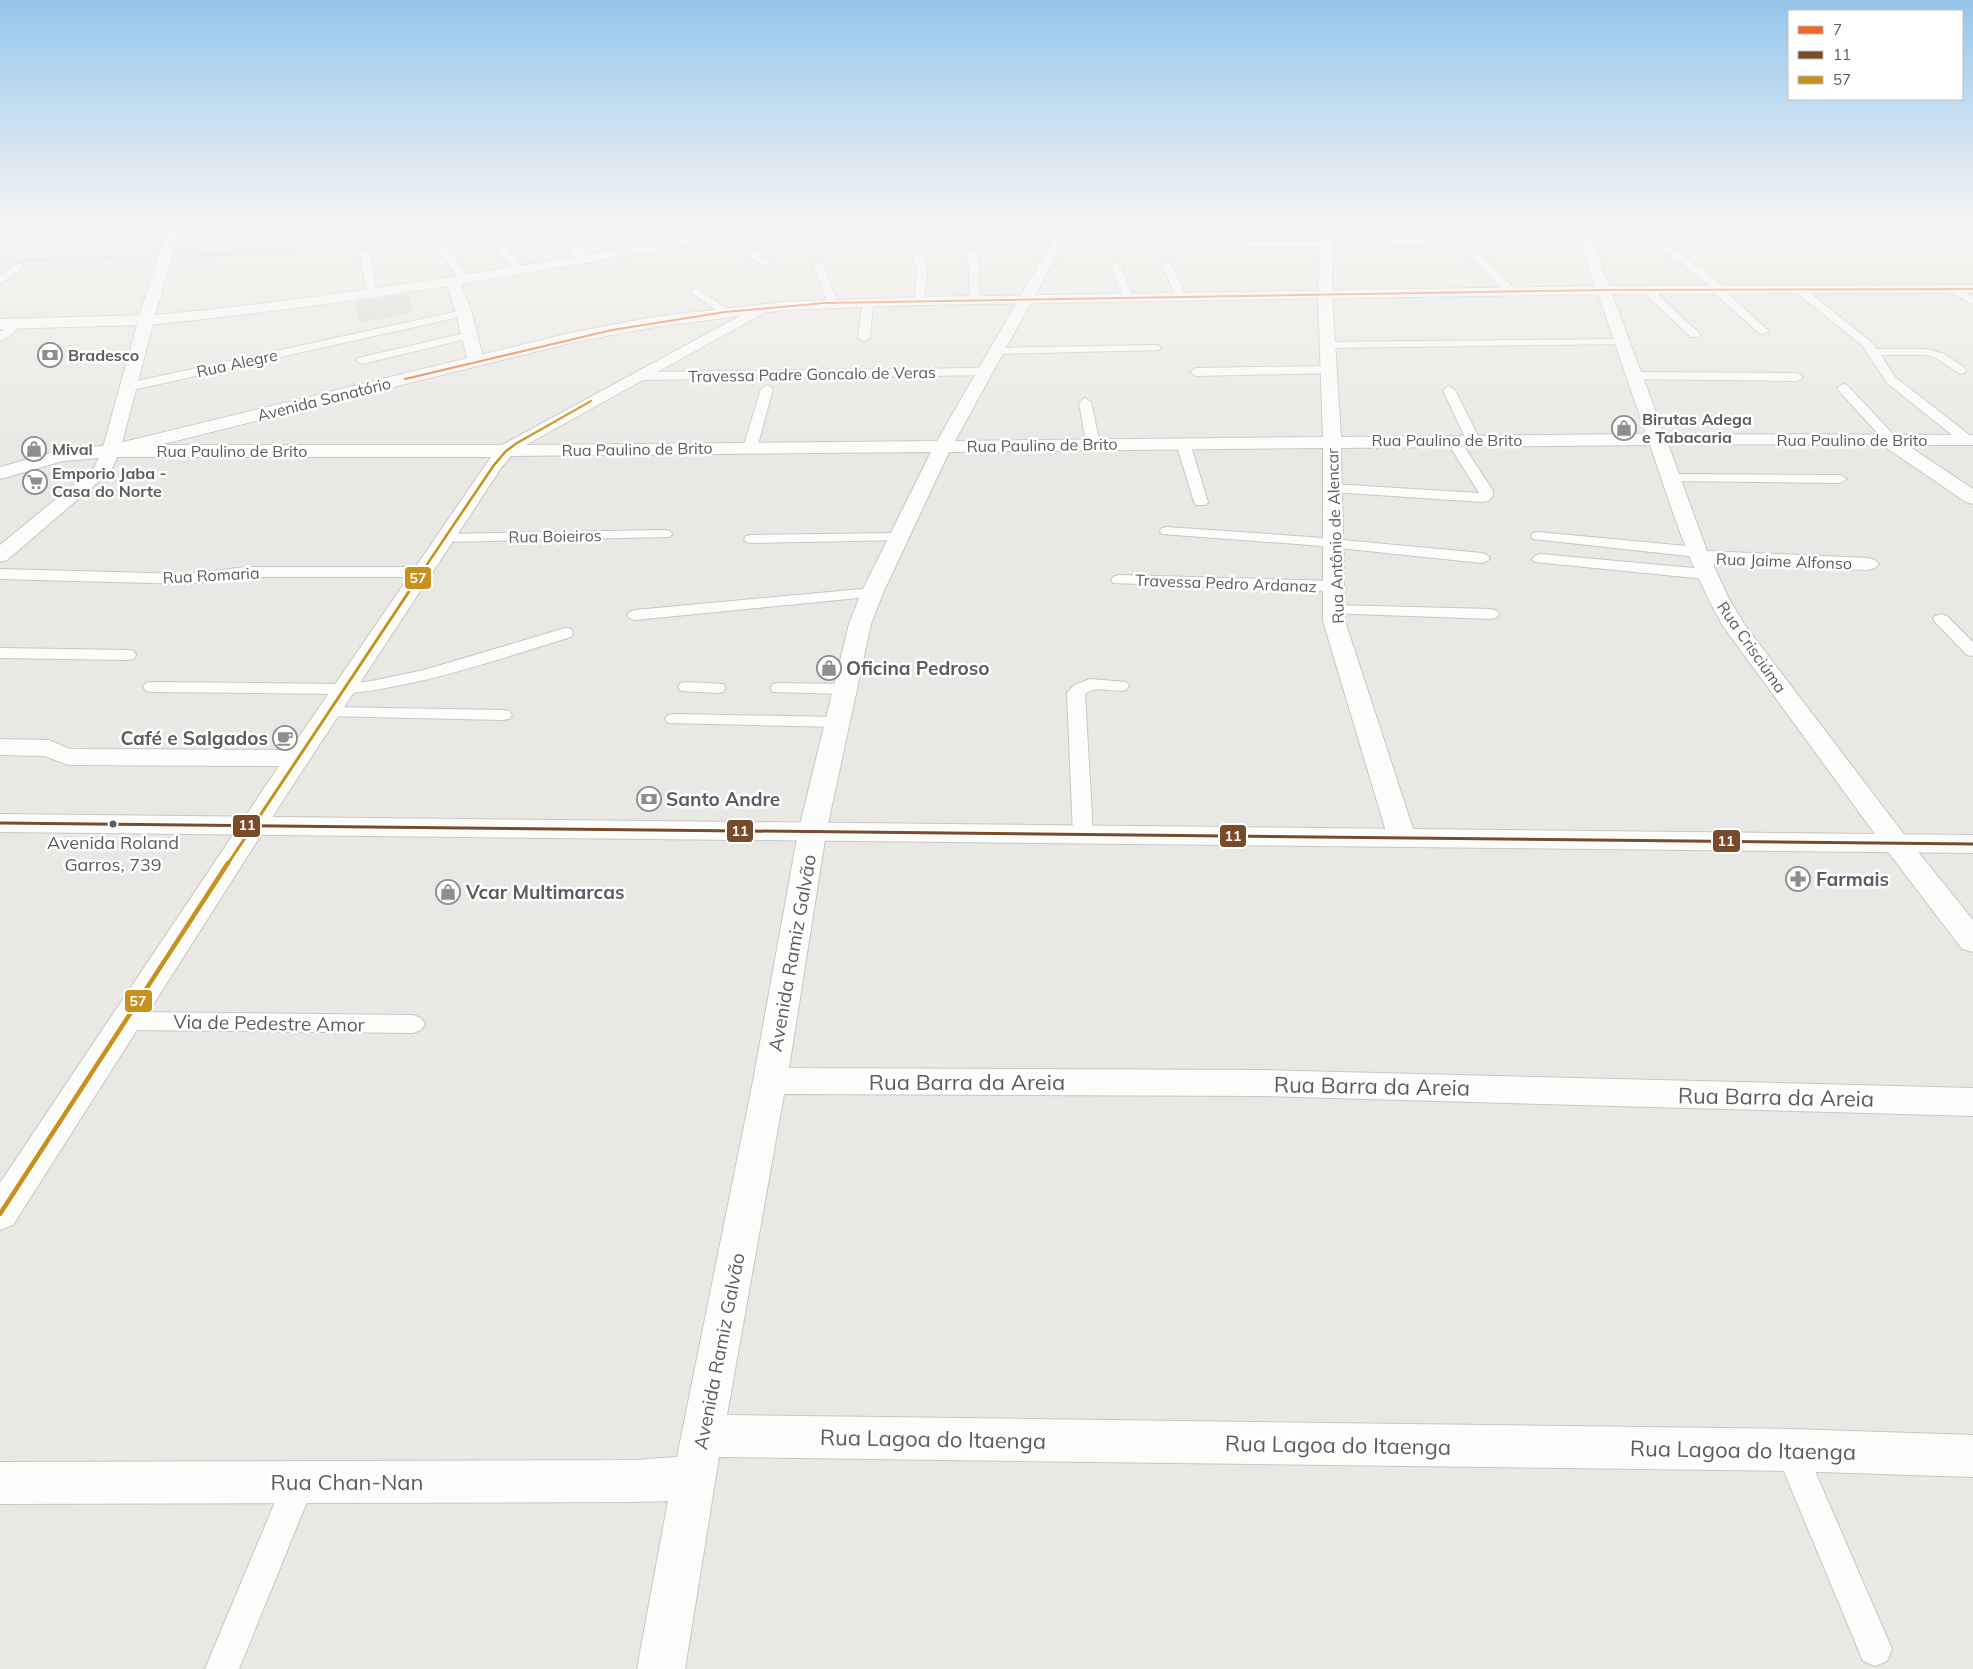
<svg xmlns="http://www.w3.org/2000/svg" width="1973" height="1669" font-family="Mulish,sans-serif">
<rect width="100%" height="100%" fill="#eae8e4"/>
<path fill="#dad7d4" d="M407,294L414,312L360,323L354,302Z"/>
<path fill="#d5e5d0" d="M0,224H77L74,229L0,235Z"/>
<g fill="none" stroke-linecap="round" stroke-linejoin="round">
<path fill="#badff3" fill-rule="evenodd" d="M439,224H448L328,246L253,255L0,263V259L253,252L309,246Z"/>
<defs>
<path id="service" d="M838,224H849L884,246L882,248H876Z
M926,224H935L955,246V250H949Z
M1336,224L1417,225L1427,224L1424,229L1417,231L1341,227Z
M481,225L484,226L525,269V273H517L478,230L476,228Z
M1640,226L1711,230L1716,233L1711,236L1637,231V227Z
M1474,228L1580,233L1584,231L1660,238L1725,287L1726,289L1725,291L1769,331L1763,334L1759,333L1712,291V287L1654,243L1589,237L1585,239L1471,233V229Z
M1193,229L1198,232L1196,234L1062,236L1057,233L1062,230Z
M726,231L768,260V264H760L723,236L721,234Z
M432,233L435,234L470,278L471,280L470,282H462L427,236Z
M1326,235L1426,240L1431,243L1426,246L1323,240L1321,238Z
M1326,241L1331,244L1329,246L1215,248L1210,245L1215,242Z
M364,248L369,251L377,293L372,296L367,293L359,251Z
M918,251L923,254L927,274L924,301L919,304L914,301L917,274L913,254Z
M973,251L978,254L980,300L975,303L970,300L968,254Z
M1475,252L1479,253L1516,290L1517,292L1516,294H1508L1471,257L1470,255Z
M818,262L823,265L838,303L837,305H829L828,303L813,265Z
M1167,262L1172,265L1186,297L1185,299L1181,300L1176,297L1162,265Z
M19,263L24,266L23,268L0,284V276Z
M1116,263L1121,266L1133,298L1132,300H1124L1123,298L1111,266Z
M1797,285L1801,286L1870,341L1877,349H1927L1944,354L1964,367L1966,370L1964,373L1960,374L1936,358L1926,355H1881L1895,377L1972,437V443H1962L1887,383L1862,345L1793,290L1792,288Z
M1953,286L1973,297V305L1949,291L1948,289Z
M1647,287L1651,288L1699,333L1701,335L1699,337H1691L1643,292L1642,290L1643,288Z
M696,288L729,310L730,312L729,314H721L692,293L691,291Z
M868,299L873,302L870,338L864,341L858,338L863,302Z
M464,310L469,313L468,315L128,391L122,387L128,383Z
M18,320L22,321L24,323L22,325L4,340L0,341V332Z
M470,332L474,333L476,335L474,337L362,364L356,360L358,358Z
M1623,339L1627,340L1629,342L1627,344L1327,348L1321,345L1327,342Z
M1155,345L1159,346L1161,348L1159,350L996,354L990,351L996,348Z
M1329,366L1333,367L1335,370L1333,373L1196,376L1190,372L1196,368Z
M985,368L989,369L991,372L989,375L638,380L632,376L638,372Z
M1635,372L1797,373L1803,377L1797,381L1631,379L1629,376Z
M1843,384L1847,385L1891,432L1895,441L1893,444H1883L1880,436L1839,391L1837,388Z
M767,385L773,389L757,448L750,452L745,451L743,448L761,389Z
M1449,386L1455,390L1480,440L1478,443L1473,444L1466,440L1443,390Z
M1085,398L1091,402L1100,444L1093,448L1086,444L1079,402Z
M1453,436L1458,437L1493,491V496L1488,501L1483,502L1332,492L1325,488L1332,484L1479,493L1446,440Z
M1183,439L1190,443L1208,502L1206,505H1196L1194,502L1176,443Z
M1672,474L1840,475L1847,479L1840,483L1667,481L1665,478Z
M1167,527L1310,537L1482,553L1487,555L1490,558L1487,561L1482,563L1310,545L1162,534L1160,531L1162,528Z
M665,530L670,531L672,534L670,537L445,542L440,541L438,538L440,535L445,534Z
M1538,532L1697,547L1702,549L1705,552L1702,555L1697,557L1533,539L1531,536L1533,533Z
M900,533L905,534L907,537L905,540L751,543L746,542L744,539L746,536L751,535Z
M1540,554L1705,569L1710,571L1713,574L1710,577L1705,579L1535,562L1532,559L1535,556Z
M245,567H423L428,569L431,572L428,575L423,577H245L188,584L0,579V569L188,574Z
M1119,575L1333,581L1339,583L1341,586L1339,589L1333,591L1113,583L1111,580L1113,577Z
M872,588L878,590L880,593L878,596L635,620L629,618L627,615L629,612L635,610Z
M1334,605L1491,609L1497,611L1499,614L1497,617L1491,619L1328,613L1326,610L1328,607Z
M1941,614L1947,616L1973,642V656L1967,655L1935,622L1933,619L1935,616Z
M565,628L571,629L573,633L571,637C496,660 422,686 344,694L152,692L146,691L143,687L146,683L152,682L344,684L372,681L424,670Z
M0,648L128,650L134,651L136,655L134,659L128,660L0,658Z
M1090,679L1126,682L1129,686L1126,690C1112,693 1097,684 1085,694L1093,834L1090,839L1083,841L1076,839L1073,834L1067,693L1074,685Z
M687,682L723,684L726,688L723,692L717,693L681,691L678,687L681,683Z
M779,683L845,684L851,685L854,689L851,693L845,694L773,692L770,688L773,684Z
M329,707L503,710L509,711L512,715L509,719L503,720L323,716L320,712L323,708Z
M674,714L838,717L844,718L847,722L844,726L838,727L668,723L665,719L668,715Z
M125,1012L413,1015L421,1018L425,1024L421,1030L413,1033L125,1030L117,1027L113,1021L117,1015Z
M1790,1435L1801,1439L1892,1649L1887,1661L1875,1666L1863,1661L1775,1450L1779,1439Z
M299,1466L310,1471L315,1482L239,1669H205L288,1471Z"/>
<path id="minor" d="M386,224H398L399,228L392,232L387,231Z
M539,224H552L591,257L593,260L591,263H581Z
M1062,224H1074L955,441L1323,437L1318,295L1321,224H1333L1332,295L1341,437L1646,434L1574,224H1586L1664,434L1973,435V445H1907L1973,489V504L1966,502L1882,445L1668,444L1707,551L1868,558L1875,560L1879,564L1875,568L1868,570L1713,564L1728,597L1744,624L1906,837L1973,920V952L1962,949L1886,849L1723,626C1690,569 1671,507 1650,445L1341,448L1345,621L1416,838L1412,844L1402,847L1392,844L1388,838L1323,621V448L949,452L883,593L871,624L826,833L789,1068L1261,1070L1973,1088V1116L1261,1096L784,1094L727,1415L1790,1429L1973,1435V1477L1790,1471L719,1457L685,1669H637L668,1501L635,1502L0,1504V1462L635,1460L677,1457L753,1081L798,833L849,624L861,593L931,452L511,456L501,468L287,794L13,1225L0,1230V1183L279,766L69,765L44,756L0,755V739L49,740L70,749L290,750L491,457H111L105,455L102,451L105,447L111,445H502L762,304L767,305L769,308L767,311L526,445L937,441Z
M1954,224H1969L1973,226V236L1955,227Z
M453,278L458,279L460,282L472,313L484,362L482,365H470L468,362L456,313L446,282L448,279Z"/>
<path id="tertiary" d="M169,224H181L155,315C360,296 562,259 764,224H790L784,228C572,265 360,305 146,325L141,323L138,320Z
M1973,285V293L1604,294L919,305L784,310L654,327L575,342L111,457L63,461L0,479V467L62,450L111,445L575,332L654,317L784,302L919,297L1604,286Z"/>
<path id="secondary" d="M146,315L151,317L154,320L120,451L111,471L7,560L0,562V545L94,468L102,451L137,325L0,329V319Z
M0,814L1973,835V853L0,832Z"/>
</defs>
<use href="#service" stroke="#c6c7c6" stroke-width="2"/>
<use href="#minor" stroke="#c6c7c6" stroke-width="2"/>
<use href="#tertiary" stroke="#c6c7c6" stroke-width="2"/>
<use href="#secondary" stroke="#c6c7c6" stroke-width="2"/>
<use href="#service" fill="#fcfcfb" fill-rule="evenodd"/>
<use href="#minor" fill="#fcfcfb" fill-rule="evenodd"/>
<use href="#tertiary" fill="#fcfcfb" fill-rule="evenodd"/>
<use href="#secondary" fill="#fcfcfb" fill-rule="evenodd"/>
<defs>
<path id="bus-1" d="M405,379L612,330L725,312L825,303L1604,290L1973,289"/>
<path id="bus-2" d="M0,823L1973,844"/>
<path id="bus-3-far2" d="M407,594L494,465L506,451L517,443L591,401"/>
<path id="bus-3-far1" d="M227,865L408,593"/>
<path id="bus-3" d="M0,1214L228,863"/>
</defs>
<use href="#bus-1" stroke="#fff" stroke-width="4"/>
<use href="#bus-2" stroke="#fff" stroke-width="6"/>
<use href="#bus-3-far2" stroke="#fff" stroke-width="5"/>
<use href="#bus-3-far1" stroke="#fff" stroke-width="6"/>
<use href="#bus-3" stroke="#fff" stroke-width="8"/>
<use href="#bus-1" stroke="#f26522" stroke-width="2"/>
<use href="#bus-2" stroke="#7a4b2a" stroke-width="3"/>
<use href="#bus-3-far2" stroke="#c8901d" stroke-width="2.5"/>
<use href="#bus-3-far1" stroke="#c8901d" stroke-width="3"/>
<use href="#bus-3" stroke="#c8901d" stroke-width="4.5"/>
</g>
<linearGradient id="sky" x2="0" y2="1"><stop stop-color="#95c5ec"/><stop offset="0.49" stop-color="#f6f5f3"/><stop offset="1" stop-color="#f6f5f3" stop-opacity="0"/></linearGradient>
<rect width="1973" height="457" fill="url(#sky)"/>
<defs>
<symbol id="bank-ring" viewBox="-11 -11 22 22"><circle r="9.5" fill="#fff" stroke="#8c8e90" stroke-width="1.5"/><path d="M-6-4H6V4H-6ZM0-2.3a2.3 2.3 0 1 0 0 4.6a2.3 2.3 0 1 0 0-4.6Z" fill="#8c8e90"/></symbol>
<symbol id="shop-ring" viewBox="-11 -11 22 22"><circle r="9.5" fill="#fff" stroke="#8c8e90" stroke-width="1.5"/><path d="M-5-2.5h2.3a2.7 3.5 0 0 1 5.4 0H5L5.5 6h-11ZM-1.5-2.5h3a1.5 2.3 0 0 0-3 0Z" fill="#8c8e90"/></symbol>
<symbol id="supermarket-ring" viewBox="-11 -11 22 22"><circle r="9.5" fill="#fff" stroke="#8c8e90" stroke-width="1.5"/><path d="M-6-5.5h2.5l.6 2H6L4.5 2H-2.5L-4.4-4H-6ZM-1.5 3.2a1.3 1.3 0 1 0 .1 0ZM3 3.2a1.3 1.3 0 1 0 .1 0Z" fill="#8c8e90"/></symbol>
<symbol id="cafe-ring" viewBox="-11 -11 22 22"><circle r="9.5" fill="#fff" stroke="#8c8e90" stroke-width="1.5"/><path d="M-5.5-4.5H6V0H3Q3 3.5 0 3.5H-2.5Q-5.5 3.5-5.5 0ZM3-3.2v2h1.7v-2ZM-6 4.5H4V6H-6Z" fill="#8c8e90"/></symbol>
<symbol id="pharmacy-ring" viewBox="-11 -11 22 22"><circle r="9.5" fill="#fff" stroke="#8c8e90" stroke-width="1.5"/><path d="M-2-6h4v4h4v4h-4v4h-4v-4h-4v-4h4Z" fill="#8c8e90"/></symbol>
</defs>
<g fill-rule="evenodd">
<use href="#bank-ring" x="36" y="341" width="28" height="28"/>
<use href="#shop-ring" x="1610" y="414" width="28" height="28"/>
<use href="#shop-ring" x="20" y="435" width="28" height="28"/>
<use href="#supermarket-ring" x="21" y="468" width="28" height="28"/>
<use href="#shop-ring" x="815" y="654" width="28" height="28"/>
<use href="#cafe-ring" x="271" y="724" width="28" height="28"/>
<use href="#bank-ring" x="635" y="785" width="28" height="28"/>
<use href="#pharmacy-ring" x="1784" y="865" width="28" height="28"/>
<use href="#shop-ring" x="434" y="878" width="28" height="28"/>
</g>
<circle fill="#5a5e62" stroke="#fff" stroke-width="2" cx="113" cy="824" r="4.5"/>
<g text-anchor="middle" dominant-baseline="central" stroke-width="5" stroke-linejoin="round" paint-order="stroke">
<g font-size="16" font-weight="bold" fill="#5a5e62" stroke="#fff" text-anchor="start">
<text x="68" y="355">Bradesco</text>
<text x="1642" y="419">Birutas Adega<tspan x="1642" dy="18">e Tabacaria</tspan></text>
<text x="52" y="449">Mival</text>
<text x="52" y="473">Emporio Jaba -<tspan x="52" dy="18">Casa do Norte</tspan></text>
</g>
<g font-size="16" fill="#5a5e62" stroke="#fff">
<text transform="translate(237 363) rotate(-12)">Rua Alegre</text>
<text transform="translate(812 374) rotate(-1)">Travessa Padre Goncalo de Veras</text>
<text transform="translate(324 399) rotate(-14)">Avenida Sanatório</text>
<text x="1447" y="440">Rua Paulino de Brito</text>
<text x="1852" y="440">Rua Paulino de Brito</text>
<text transform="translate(1042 445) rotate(-1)">Rua Paulino de Brito</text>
<text transform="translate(637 449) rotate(-1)">Rua Paulino de Brito</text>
<text x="232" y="451">Rua Paulino de Brito</text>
<text transform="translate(555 536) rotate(-1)">Rua Boieiros</text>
<text transform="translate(1335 536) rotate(-92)">Rua Antônio de Alencar</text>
<text transform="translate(1784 561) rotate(2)">Rua Jaime Alfonso</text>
<text transform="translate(211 575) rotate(-3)">Rua Romaria</text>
<text transform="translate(1226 583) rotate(2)">Travessa Pedro Ardanaz</text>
<text transform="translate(1752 647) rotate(55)">Rua Crisciúma</text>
</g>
<g font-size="18" fill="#5a5e62" stroke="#fff">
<text x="113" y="842">Avenida Roland<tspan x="113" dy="22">Garros, 739</tspan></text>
</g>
<g font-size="19" font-weight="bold" fill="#5a5e62" stroke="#fff" text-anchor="start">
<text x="846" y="668">Oficina Pedroso</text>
<text x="268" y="738" text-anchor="end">Café e Salgados</text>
<text x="666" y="799">Santo Andre</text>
<text x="1816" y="879">Farmais</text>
<text x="466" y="892">Vcar Multimarcas</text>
</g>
<g font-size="19" fill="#5a5e62" stroke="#fff">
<text transform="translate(792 953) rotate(-80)">Avenida Ramiz Galvão</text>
<text transform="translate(269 1023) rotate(1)">Via de Pedestre Amor</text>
<text transform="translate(719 1351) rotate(-79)">Avenida Ramiz Galvão</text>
</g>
<g font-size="22" fill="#5a5e62" stroke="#fff">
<text x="967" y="1082">Rua Barra da Areia</text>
<text transform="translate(1372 1086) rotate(1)">Rua Barra da Areia</text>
<text transform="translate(1776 1097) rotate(1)">Rua Barra da Areia</text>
<text transform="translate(933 1439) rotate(1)">Rua Lagoa do Itaenga</text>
<text transform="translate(1338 1445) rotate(1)">Rua Lagoa do Itaenga</text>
<text transform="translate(1743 1450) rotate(1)">Rua Lagoa do Itaenga</text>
<text x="347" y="1482">Rua Chan-Nan</text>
</g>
</g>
<g stroke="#fff" stroke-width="2">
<rect x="404" y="566" width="28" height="24" rx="5" fill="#c8901d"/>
<rect x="232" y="814" width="29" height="24" rx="5" fill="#7a4b2a"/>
<rect x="726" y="819" width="28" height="24" rx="5" fill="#7a4b2a"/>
<rect x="1219" y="824" width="28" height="24" rx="5" fill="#7a4b2a"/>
<rect x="1712" y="829" width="29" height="24" rx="5" fill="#7a4b2a"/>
<rect x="124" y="989" width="29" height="24" rx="5" fill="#c8901d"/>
</g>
<g font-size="14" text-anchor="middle" font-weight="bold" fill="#fff">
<text x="418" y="583">57</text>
<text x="247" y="830">11</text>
<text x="740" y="836">11</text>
<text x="1233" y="841">11</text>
<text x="1726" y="846">11</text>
<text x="138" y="1006">57</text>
</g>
<rect x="1788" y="10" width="175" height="90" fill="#ffffff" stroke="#bdbfc0"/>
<rect x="1798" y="26" width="25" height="8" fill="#f26522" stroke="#bdbfc0"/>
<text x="1833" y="35" font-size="15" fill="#5a5e62">7</text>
<rect x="1798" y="51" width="25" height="8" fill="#7a4b2a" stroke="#bdbfc0"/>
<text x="1833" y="60" font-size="15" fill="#5a5e62">11</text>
<rect x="1798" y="76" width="25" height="8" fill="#c8901d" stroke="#bdbfc0"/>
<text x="1833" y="85" font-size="15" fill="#5a5e62">57</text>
</svg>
